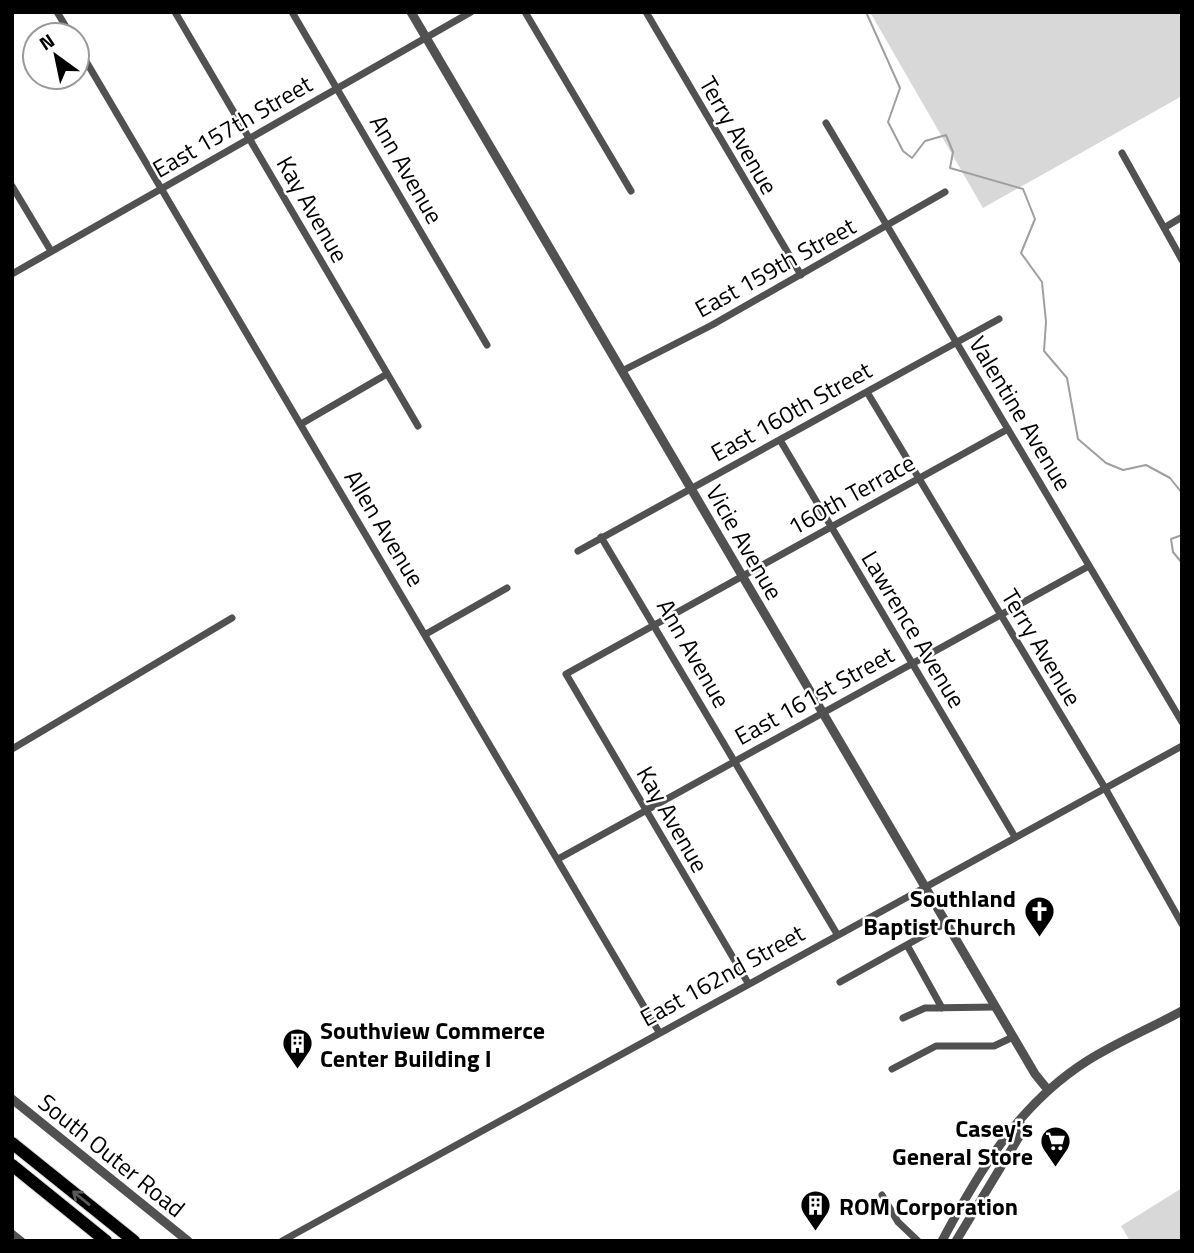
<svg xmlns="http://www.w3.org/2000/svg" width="1194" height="1253" font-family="'Titillium Web',sans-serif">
<rect width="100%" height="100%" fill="#fff"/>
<path fill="#d8d8d8" d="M870,12H1182V96L983,208Z
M1182,1188V1241H1130L1121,1226Z"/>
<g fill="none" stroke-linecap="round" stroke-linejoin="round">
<path stroke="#9f9f9f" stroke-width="2" d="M866,12L900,88L888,122L903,151L912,158L925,141L946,135L953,152L950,168L1023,189L1035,219L1021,253L1042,282L1046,322L1044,351L1067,378L1078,439L1106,463L1123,470L1146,465L1170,478L1182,493
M1182,535L1171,539L1173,552L1182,563"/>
<defs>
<path id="motorway" d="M12,1143L134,1241
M12,1165L106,1241"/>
</defs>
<use href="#motorway" stroke="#dbdbdb" stroke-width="14"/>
<path stroke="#515151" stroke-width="7" d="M57,12L71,35
M175,12L418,426
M292,12L487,345
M525,12L631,191
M646,12L801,275
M77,46L659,1032
M826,123L1182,722
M1122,153L1182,260
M12,186L51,251
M1164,228L1182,217
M12,274L471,12
M622,371L712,325L945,192
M867,392L1105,788L1182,924
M301,424L387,374
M780,440L1015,837
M601,537L837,934
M578,551L999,319
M426,634L507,588
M12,749L232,618
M558,859L1089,566
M907,945L942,1008
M840,982L946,923
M748,983L566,674L1008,429
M903,1018L925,1008L996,1007
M892,1069L936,1046H994L1013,1037
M882,1195L898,1222L918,1241
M12,1233L22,1241
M282,1241L1182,746"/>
<path stroke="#515151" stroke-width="9" d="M411,12L1035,1074L1048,1090
M12,1099L188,1241
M942,1241C979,1171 1019,1104 1087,1061C1117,1042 1151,1028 1182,1011
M956,1241L1022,1132L1020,1122"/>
<use href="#motorway" stroke="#000" stroke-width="12"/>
</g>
<defs><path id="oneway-shaft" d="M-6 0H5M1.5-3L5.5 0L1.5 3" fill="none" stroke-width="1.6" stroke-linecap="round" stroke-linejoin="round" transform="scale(1.75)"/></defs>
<use stroke="#595959" href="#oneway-shaft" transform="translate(81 1198) rotate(-141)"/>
<defs>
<symbol id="church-pin" viewBox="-11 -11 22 30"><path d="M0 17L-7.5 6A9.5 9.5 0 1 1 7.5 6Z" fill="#000" stroke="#fff"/><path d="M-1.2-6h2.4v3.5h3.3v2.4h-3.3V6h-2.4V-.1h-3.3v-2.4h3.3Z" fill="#fff"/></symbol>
<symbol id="building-pin" viewBox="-11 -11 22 30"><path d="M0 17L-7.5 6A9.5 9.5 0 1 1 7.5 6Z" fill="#000" stroke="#fff"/><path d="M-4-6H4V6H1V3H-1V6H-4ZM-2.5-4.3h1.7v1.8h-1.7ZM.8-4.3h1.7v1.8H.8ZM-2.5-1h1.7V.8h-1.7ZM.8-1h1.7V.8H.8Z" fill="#fff"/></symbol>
<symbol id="supermarket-pin" viewBox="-11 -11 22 30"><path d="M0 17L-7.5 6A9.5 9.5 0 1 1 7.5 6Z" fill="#000" stroke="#fff"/><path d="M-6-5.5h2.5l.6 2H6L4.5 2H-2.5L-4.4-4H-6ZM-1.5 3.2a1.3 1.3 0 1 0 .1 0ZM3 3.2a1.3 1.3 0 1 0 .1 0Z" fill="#fff"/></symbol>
</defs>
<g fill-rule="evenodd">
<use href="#church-pin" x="1022" y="894" width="35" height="47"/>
<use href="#building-pin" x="280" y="1026" width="35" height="47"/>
<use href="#supermarket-pin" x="1038" y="1124" width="35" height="47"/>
<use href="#building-pin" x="798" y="1188" width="35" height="47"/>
</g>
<g text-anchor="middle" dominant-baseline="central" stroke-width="5" stroke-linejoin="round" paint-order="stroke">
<g font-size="24" fill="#000" stroke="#fff">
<text transform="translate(232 126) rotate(-30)">East 157th Street</text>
<text transform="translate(739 135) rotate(60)">Terry Avenue</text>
<text transform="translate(407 169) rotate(60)">Ann Avenue</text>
<text transform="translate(313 209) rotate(60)">Kay Avenue</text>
<text transform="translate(775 267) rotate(-29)">East 159th Street</text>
<text transform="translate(791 411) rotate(-29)">East 160th Street</text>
<text transform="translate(1021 413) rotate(59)">Valentine Avenue</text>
<text transform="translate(851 494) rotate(-29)">160th Terrace</text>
<text transform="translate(385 528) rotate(59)">Allen Avenue</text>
<text transform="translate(745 542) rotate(60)">Vicie Avenue</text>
<text transform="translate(914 629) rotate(59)">Lawrence Avenue</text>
<text transform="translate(1042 647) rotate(59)">Terry Avenue</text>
<text transform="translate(694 653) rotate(60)">Ann Avenue</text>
<text transform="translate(814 695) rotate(-29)">East 161st Street</text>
<text transform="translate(673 819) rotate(60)">Kay Avenue</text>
<text transform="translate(722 975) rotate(-29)">East 162nd Street</text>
<text transform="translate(112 1155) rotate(39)">South Outer Road</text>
</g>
<g font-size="24" font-weight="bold" fill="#000" stroke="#fff" text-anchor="end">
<text x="1016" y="898">Southland<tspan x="1016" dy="28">Baptist Church</tspan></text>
<text x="320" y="1030" text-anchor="start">Southview Commerce<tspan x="320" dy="28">Center Building I</tspan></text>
<text x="1033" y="1128">Casey's<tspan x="1033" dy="28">General Store</tspan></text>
<text x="839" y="1206" text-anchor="start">ROM Corporation</text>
</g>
</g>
<rect width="1194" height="1253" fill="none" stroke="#000000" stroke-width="28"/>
<g transform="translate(56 56) rotate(327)"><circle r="33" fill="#ffffff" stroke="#999999" stroke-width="2"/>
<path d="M0-5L12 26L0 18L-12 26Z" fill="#000000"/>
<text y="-10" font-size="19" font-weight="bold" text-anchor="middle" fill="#000000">N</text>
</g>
</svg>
